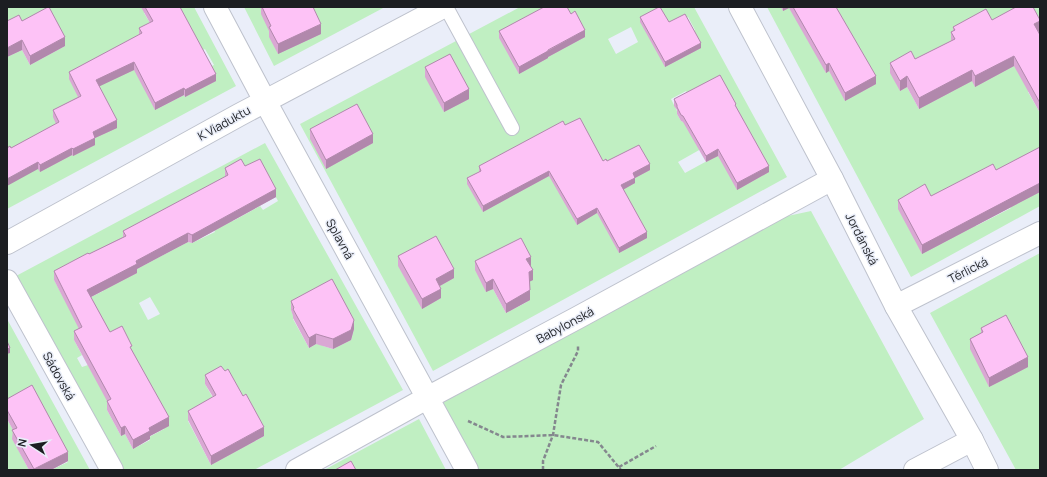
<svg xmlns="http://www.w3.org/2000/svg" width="1047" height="477" font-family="Manrope,sans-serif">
<rect width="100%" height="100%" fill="#eaeef9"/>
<path fill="#c0efc2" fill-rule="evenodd" d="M7,7H147L144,13L153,28L176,7H194L236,86L7,209V57L22,50L30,65L65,46L7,30ZM205,49L214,65L209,67L185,97L184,95L155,110L179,62Z
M244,7H261L264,13L299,7H385L274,66Z
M520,7H694L787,177L433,371L300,124ZM688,17L695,30L692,32L664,30ZM631,27L638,42L616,54L608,39ZM686,91L690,97L683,122L681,121L677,114V111L671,99ZM701,149L707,161L685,173L678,162ZM526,268L529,300L525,303L506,313L493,289Z
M767,7H1040V30L1034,34L1040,31V85L1028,92L1040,113V206L911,277ZM928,63L919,109L907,87L900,91ZM993,173L1011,208L976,226L958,192Z
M265,143L403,390L254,470H118L16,276ZM260,167L278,201L263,210L260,206L233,221L216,190L228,184L225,177L241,168L245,175ZM198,200L215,232L192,243L188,242L133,271L120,247L126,244L124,240ZM88,262L103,291L69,308L54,280ZM332,289L354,329L351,340L333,349L323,346L320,342L309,348L293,319L294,318L291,310ZM150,297L160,314L148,320L139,303ZM104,329L110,341L122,335L132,354L94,376L88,365L82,367L77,358L82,355L74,340L90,332L92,335ZM221,375L225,380L228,379L233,388L213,398L205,384ZM148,388L157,405L153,407L164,429L149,437L150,440L133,449L125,434L121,436L107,410ZM246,403L264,436L248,445L247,443L224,455L225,457L211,465L188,421L204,411L209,420L226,411L228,413Z
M811,211L924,419L839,470H476L442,409L445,397L783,217Z
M1040,253V470H1016L930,313Z
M7,319L90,470H51L68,462L7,408V354L10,352L7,346Z
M7,419L17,437L13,440L29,470H7Z
M419,419L446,470H324Z"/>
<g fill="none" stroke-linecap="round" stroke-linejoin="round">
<defs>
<path id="service" d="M446,7L512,128"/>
<path id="minor" d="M215,7L265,101L467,470
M7,281L112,470
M896,306L1040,233
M297,470L427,398L577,318L832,179
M915,470L972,440"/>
<path id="tertiary" d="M740,7L832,179L896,306L972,440L987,470
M7,243L239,115L443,7"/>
</defs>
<use href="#service" stroke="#bec2cd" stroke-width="16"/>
<use href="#minor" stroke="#bec2cd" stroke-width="24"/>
<use href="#tertiary" stroke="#bec2cd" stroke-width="24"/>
<path stroke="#84878e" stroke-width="2.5" stroke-dasharray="4 2" stroke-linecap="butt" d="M468,421L503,437L553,435L598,442L621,470
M619,467L656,446
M543,470V461L553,435L561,385L578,351V345"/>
<use href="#service" stroke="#fff" stroke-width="14"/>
<use href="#minor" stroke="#fff" stroke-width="22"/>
<use href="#tertiary" stroke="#fff" stroke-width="22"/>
</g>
<path fill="#daa7d4" d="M141,7H180L216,81L185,97L184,95L155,110L134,70L99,86L117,128L95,138V145L73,156L72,155L40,172L38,169L11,148L56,124L53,117V110L78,97L69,79V72L139,35V28L150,23Z
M261,7H313L321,34L278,54L269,37V31L261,14Z
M781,7H836L876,84L845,101L829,71L826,73L789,8L783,11Z
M571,14L585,37L548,57V58L519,74L499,38V31Z
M640,17L669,22L701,48L665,67L640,22Z
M992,20H1040V31L1038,32L1040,35V113L1014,66L975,87L972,81L919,109L907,87L900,91L890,73V63L915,59L951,41V32L953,31V27Z
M22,21L65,46L30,65L22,50L7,57Z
M425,67L469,99L444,112L425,77Z
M674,99L736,106L769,172L737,190L718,156L706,162L683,122L681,121L677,114V110L674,106Z
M565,125L603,161H607L650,170L635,178V183L623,189L647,238L619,253L597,213L577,225L549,176L483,212L467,184V178L479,172V166Z
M310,129L373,143L326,169L310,139Z
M1040,147V192L922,254L898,209V200L931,196L996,170Z
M245,166L276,197L192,243L188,242L162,255L137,269V273L91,297L110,332L132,350L169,426L150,436V439L133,449L125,434L121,436L107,410V401L74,340V331L79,329L54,280V271L123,237V231L225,177V168Z
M398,256L454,278L440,286L441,298L422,309L398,266Z
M475,261L531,267L533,280L530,281V300L506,313L493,289L486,292L475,270Z
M291,301L354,329L351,340L333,349L316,344L309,348L293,318V316L291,310Z
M981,328L1028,367L989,387L970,349V339L981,333Z
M205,375L264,436L211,465L188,420V411L213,397L205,384Z
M7,399L68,461L51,470H29L12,439L13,430L7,419Z"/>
<path fill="#b188ac" d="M783,7H789V8L783,11Z
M1040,21V31L1034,34V24Z
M321,24V34L278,54V44Z
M585,30V37L548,57V58L519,74V67Z
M65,37V46L30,65V56Z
M22,40V50L7,57V48Z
M701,43V48L665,67V62Z
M1014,56V66L975,87V76Z
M134,62V70L96,88V80Z
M829,63V71L826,73V65Z
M972,70V81L919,109V98Z
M216,74V81L185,97V90Z
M876,76V84L845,101V93Z
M907,76V87L900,91V81Z
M184,88V95L155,110V103Z
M469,89V99L444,112V103Z
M117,120V128L95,138V145L73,156V149L93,132Z
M373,134V143L326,169V160Z
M72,148V155L40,172V165Z
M718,149V156L706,162V156Z
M38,162V169L7,186V179Z
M650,164V170L635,178V183L621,191V185L633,173Z
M769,166V172L737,190V183Z
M549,171V176L483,212V206Z
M1040,183V192L922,254V245Z
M276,189V197L192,243V235Z
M597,208V213L577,225V219Z
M647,232V238L619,253V248Z
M188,233V242L137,269V273L87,299V290L136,261Z
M531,257V267L526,259Z
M454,269V278L436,288V279Z
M533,270V280L529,282V272Z
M493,279V289L486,292V283Z
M441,289V298L422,309V299Z
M530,290V300L506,313V304Z
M354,320V329L351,340L333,349V339Z
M316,334V344L309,348V338Z
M10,348V353L7,354V349Z
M1028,357V367L989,387V378Z
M169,417V426L150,436V439L133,449V440L149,428Z
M125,426V434L121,436V428Z
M264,427V436L211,465V456Z
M68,452V461L51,470H34V469Z"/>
<path fill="#fdc2f6" stroke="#b188ac" d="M48,7H49L65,37L30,56L22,40L7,48V21L19,15L22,21Z
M145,7H180L216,74L185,90L184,88L155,103L134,62L96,80L117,120L93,132L95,138L73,149L72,148L40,165L38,162L7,179V148L10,146L11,148L59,122L53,110L81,96L69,72L142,33L139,28L153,21Z
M262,7H313L321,24L278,44L269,27L271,26Z
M544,7H567L571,14L575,11L585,30L548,50V51L519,67L499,31Z
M659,7H660L669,22L685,14L701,43L665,62L640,17Z
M793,7H836L876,76L845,93L829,63L826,65Z
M1016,7H1033L1040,20V21L1034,24L1040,35V103L1014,56L975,76L972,70L919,98L907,76L900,81L890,63L911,51L915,59L955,39L951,32L955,30L953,27L986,9L992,20Z
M450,54L469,89L444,103L425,67Z
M720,75L736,104L735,105L769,166L737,183L718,149L706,156L683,116L681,115L677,107V105L674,99Z
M357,104L373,134L326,160L310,129Z
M580,118L603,161L606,159L607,161L639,145L650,164L633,173L635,178L621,185L647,232L619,248L597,208L577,219L549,171L483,206L467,178L481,171L479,166L563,121L565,125Z
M1040,147V183L922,245L898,200L925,184L931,196L993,164L996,170Z
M241,159L245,166L260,159L276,189L192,235L188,233L136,261L137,264L87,290L110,332L122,326L132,346L130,347L169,417L149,428L150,431L133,440L125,426L121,428L107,401L111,399L74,331L82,327L54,271L88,253L89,254L126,236L123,231L228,175L225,168Z
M436,236L454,269L436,279L441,289L422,299L398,256Z
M521,238L531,257L526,259L533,270L529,272L530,290L506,304L493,279L486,283L475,261Z
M332,279L354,320L351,330L333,339L316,334L309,338L293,309L294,308L291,301Z
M1006,315L1028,357L989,378L970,339L983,332L981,328Z
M7,341L10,348L7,349Z
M221,366L225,371L228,369L243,396L246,394L264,427L211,456L188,411L216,395L205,375Z
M32,385L68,452L34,469L12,430L17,428L7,410V399Z
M351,461L356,470H335Z"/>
<g text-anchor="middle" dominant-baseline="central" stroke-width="3" stroke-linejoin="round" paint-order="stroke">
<g font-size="12" fill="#1c1e22" stroke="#eaeef9">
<text transform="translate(224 123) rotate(-29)">K Viaduktu</text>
<text transform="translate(340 239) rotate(61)">Splavná</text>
<text transform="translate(862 239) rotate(63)">Jordánská</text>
<text transform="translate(968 270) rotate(-27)">Těrlická</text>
<text transform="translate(565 325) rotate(-28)">Babylonská</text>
<text transform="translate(59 376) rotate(61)">Sádovská</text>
</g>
</g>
<rect width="1047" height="477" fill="none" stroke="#1c1e22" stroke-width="16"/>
<g transform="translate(32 445) rotate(282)" stroke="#eaeef9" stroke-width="3" paint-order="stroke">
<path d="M0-3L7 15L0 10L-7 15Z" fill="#1c1e22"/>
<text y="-6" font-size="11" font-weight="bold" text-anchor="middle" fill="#1c1e22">N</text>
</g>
</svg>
